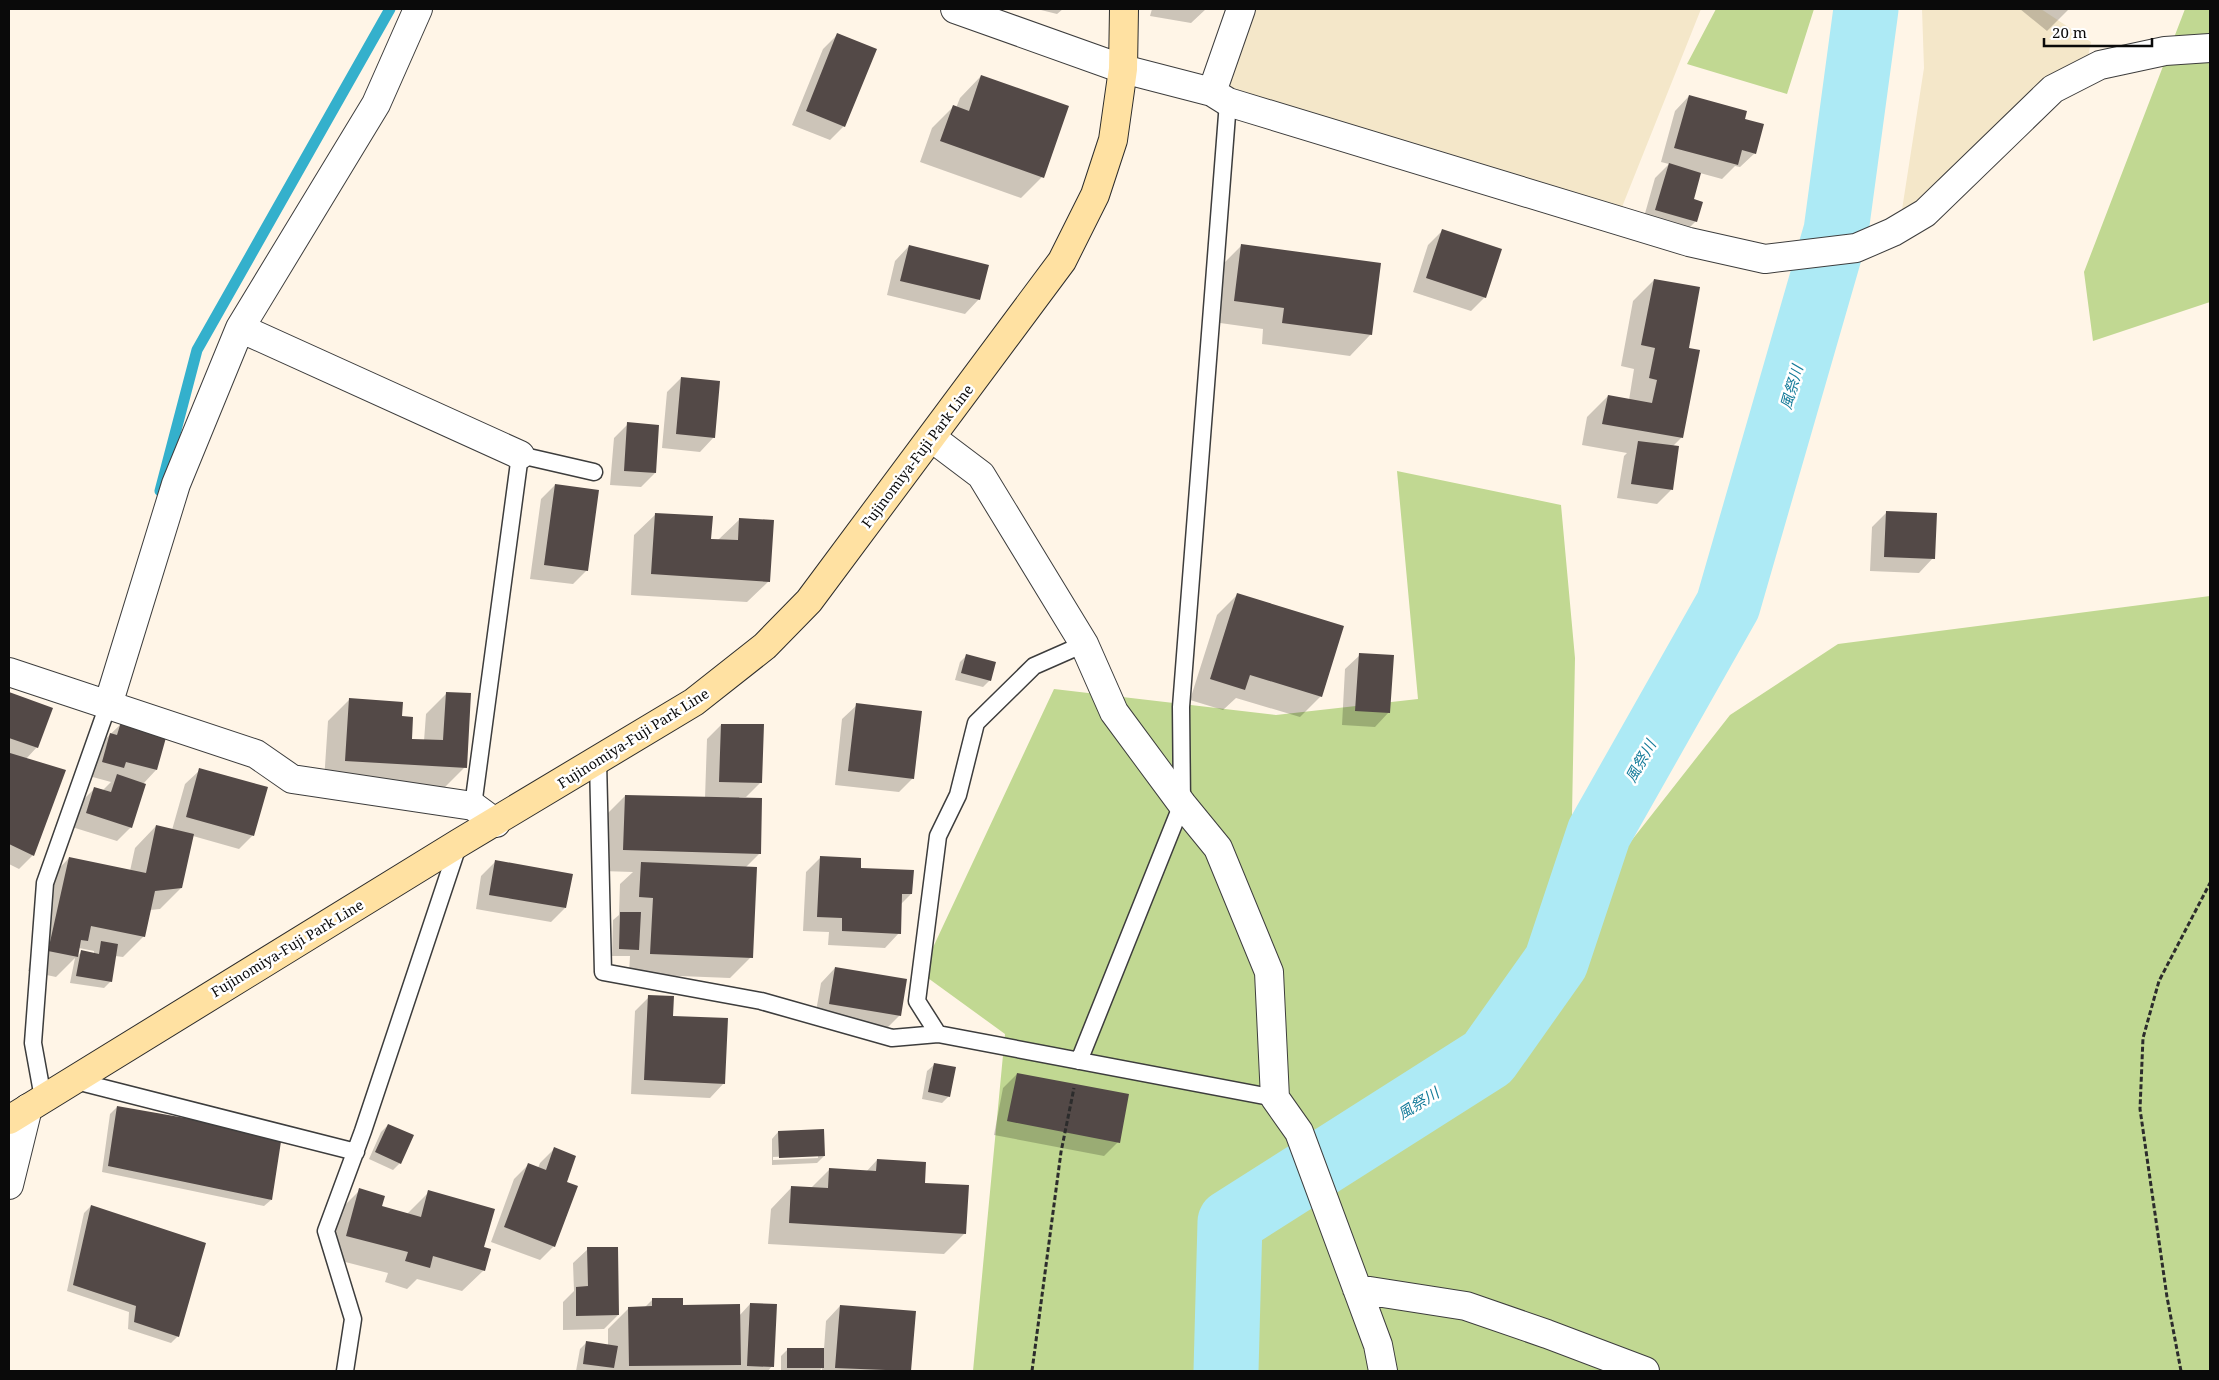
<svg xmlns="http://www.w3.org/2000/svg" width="2219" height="1380" font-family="'Noto Serif','Noto Sans JP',serif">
<rect width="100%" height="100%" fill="#fff5e7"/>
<path fill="#f4e7c9" d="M1249,9H1701L1620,212L1226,86Z
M1922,9H2041L2091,42L2085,72L1899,229L1924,68Z"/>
<path fill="#c1d892" d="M1716,9H1814L1787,94L1687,64Z
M2185,9H2210V302L2093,341L2084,272Z
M1397,471L1561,505L1575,658L1570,919L1730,715L1838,644L2210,596V1371H973L1005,1034L921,973L1054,689L1276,715L1418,699Z"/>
<path fill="#0003" fill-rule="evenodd" d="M1037,9H1063L1057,14Z
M1152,9H1206L1191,23L1150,16Z
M2020,9H2069L2047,31Z
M837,35L844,126L830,140L792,125L823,49Z
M981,76L1042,177L1021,198L920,162L932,128L953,107L956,108L960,98Z
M1689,96L1743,120L1755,153L1740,167L1735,166L1722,179L1700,173L1692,200L1696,221L1682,235L1642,224L1655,178L1669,164L1661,162L1675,111Z
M1442,231L1485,297L1471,311L1413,292L1428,245Z
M1242,245L1371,334L1350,356L1262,344L1263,329L1213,322L1221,266Z
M909,246L979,299L965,314L887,295L895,261Z
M1654,280L1687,349L1698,351L1681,438L1672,447L1671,490L1657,504L1617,498L1624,456L1627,453L1582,445L1587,417L1608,396L1629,400L1634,369L1621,366L1633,301Z
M681,378L714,437L700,452L662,448L667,392Z
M628,424L655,473L641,487L610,485L614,438Z
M555,485L587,570L573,584L530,579L541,499Z
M1887,512L1933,558L1919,573L1870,571L1872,527Z
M656,514L710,540H718L740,519L769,581L747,602L631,595L634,535Z
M1238,594L1321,696L1300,717L1236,698L1223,710L1190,700L1217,615Z
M967,655L990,680L983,687L955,680L960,662Z
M1360,655L1389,712L1375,727L1342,725L1345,669Z
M447,693L465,767L444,788L324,781L328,721L349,700L400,717L410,740L424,741L426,714Z
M9,694L51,709L37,747L26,759L33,855L19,869L9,864Z
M857,705L913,778L899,792L835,785L842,719Z
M121,724L156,770L143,784L131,827L117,841L72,827L81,802L95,788L103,790L111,782L89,776L96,748Z
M721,725L761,782L746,797H739L760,853L745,868L751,957L730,978L629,974L630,956H612L613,920L619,915L620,884L633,872L602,871L604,817L625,796L705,798L707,739Z
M200,770L253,835L239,849L193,836L181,888L160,909L150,910L144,936L123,957L115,956L111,981L104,988L70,983L75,958L56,977L28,971L48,880L69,858L130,871L135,848L156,826L172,830L185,784ZM79,948L94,951V954L82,951L77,957Z
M821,857L860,869L911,894L901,904L899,933L885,948L828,945L829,932L803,931L806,872Z
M495,862L565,908L551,922L476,909L481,876Z
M835,968L900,1015L886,1029L815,1017L821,983Z
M649,997L671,1018L724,1083L710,1098L631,1094L635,1011Z
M934,1065L949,1096L942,1103L922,1099L927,1071Z
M1017,1074L1118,1142L1104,1156L994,1135L1003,1088Z
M117,1107L271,1200L264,1206L102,1172L110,1114Z
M388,1125L400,1163L393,1170L369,1159L381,1132Z
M778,1132L824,1156L817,1163L772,1165V1139ZM818,1155V1158L773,1160V1157Z
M554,1149L565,1183L554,1246L540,1260L491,1242L514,1179L529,1164L538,1168L540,1163Z
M877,1160L923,1184L965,1233L944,1254L768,1244L771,1209L792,1187L810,1189L829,1170L866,1172Z
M360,1190L381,1207L407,1214L429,1192L483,1248L484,1270L462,1291L417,1279L407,1289L385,1282L388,1273L326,1257L339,1211Z
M91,1206L178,1336L171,1343L128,1329L129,1312L67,1291L84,1213Z
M588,1249L618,1315L604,1329L563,1330V1302L574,1291L573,1263Z
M653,1299L681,1307L739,1316L750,1304L772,1366L768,1371H576L580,1349L587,1342L608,1346V1329L629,1308H644Z
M840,1306L915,1312L910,1371H822V1368L819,1371H781V1356L788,1349H824L826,1321Z"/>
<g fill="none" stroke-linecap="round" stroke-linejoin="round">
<path stroke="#34b0cc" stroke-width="11" d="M160,491L197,350L390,9"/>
<path stroke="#adeaf5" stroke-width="65" d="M1226,1371L1230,1222L1488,1058L1556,962L1599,833L1728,605L1836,231L1866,9"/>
</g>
<path fill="#534947" d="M837,33L877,49L845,127L806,111Z
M981,75L1069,106L1044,178L940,141L953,105L969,111Z
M1689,95L1747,111L1745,119L1764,124L1756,154L1742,150L1738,165L1674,148Z
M1669,163L1701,173L1694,199L1703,202L1697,222L1655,210Z
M1442,229L1502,249L1486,298L1426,278Z
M1241,244L1381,263L1372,335L1282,323L1284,308L1234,301Z
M909,245L989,265L980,300L900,281Z
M1654,279L1700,287L1689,348L1700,350L1683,438L1602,424L1608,395L1652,403L1657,380L1649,378L1655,348L1641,345Z
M681,377L720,381L715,438L676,434Z
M627,422L659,425L656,473L624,471Z
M1638,441L1679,446L1673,490L1631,484Z
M555,484L599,490L588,571L544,565Z
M1886,511L1937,513L1935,559L1884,557Z
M655,513L713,516L711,539L738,540L739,518L774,520L770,582L651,574Z
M1237,593L1344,626L1322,697L1250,675L1245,690L1210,679Z
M1359,653L1394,655L1390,713L1355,711Z
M966,654L996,662L991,681L961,673Z
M9,692L53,708L38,748L9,738Z
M446,692L471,693L467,768L345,761L349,698L403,702L402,716L413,717L412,739L443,740Z
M856,703L922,711L914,779L848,771Z
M121,722L167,734L157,770L126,762L124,768L102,762L110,733L117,735Z
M721,724H764L762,783L719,782Z
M10,753L66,770L34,856L9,844Z
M199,768L268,787L254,836L186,817Z
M117,774L146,784L132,828L86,813L94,787L111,792Z
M625,795L762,798L761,854L623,850Z
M156,825L194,834L182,888L155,891L145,937L91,926L88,941L81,940L78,957L48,951L69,857L146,873Z
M820,856L861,858V868L914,870L912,894H902L901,934L842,931V918L817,917Z
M495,860L573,874L566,908L489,895Z
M641,862L757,867L753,958L650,954L653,898L639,897Z
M620,912H641L639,950L619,949Z
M101,941L118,944L112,982L76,976L81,950L99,954Z
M835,967L907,979L901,1016L829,1004Z
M648,995L674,996L673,1016L728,1018L725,1084L644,1080Z
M934,1063L956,1067L950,1097L928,1092Z
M1017,1073L1129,1094L1120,1143L1007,1121Z
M117,1106L282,1135L272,1200L108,1166Z
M388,1124L414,1135L401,1164L375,1152Z
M824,1129L825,1156L779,1158L778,1131Z
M554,1147L576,1156L567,1182L578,1186L555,1247L504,1227L528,1163L546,1170Z
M877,1159L926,1162L925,1183L969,1185L966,1234L789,1223L791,1186L828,1188L829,1168L876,1171Z
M359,1188L385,1196L382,1206L421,1217L428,1190L495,1209L484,1247L491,1249L485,1271L433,1256L430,1268L405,1261L408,1252L346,1236Z
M91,1205L206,1243L179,1337L134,1322L136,1306L73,1285Z
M587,1247H618L619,1315L576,1316V1287L588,1286Z
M652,1298H683V1305L740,1304L741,1365L629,1366L628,1307L652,1306Z
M750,1303L777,1304L774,1367L747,1366Z
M840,1305L916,1311L911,1371L835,1368Z
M586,1341L618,1346L614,1368L583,1364Z
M787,1348H824V1368H787Z"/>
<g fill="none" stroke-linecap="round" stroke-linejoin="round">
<defs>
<path id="service" d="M598,761L603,972L761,1001L892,1038L938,1034L1275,1098
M473,806L520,455L594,472
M938,1034L917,1001L938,836L958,795L976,723L1034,666L1084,644
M1079,1061L1182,804L1181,707L1228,102
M72,1080L356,1152
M43,1098L33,1043L45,883L108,705
M345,1371L353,1319L326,1231L363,1131L459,843"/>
<path id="minor" d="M955,9L1123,69L1212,92L1228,102L1689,242L1765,259L1856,248L1893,232L1925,213L2053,89L2100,65L2165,51L2210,48
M1212,92L1241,9
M240,328L376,104L418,9
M932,438L981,475L1084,644L1114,712L1182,804L1218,848L1269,972L1275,1098L1299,1132L1378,1345L1383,1371
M9,672L256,754L292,779L473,806L496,823
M108,705L176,484L240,328L520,455
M9,1185L28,1108
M1357,1289L1466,1306L1547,1334L1645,1371"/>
<path id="secondary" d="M9,1120L459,843L694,702L765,646L809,601L1062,261L1095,195L1113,140L1123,69L1124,9"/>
</defs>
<use href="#service" stroke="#3d3d3d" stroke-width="19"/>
<use href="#minor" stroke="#3d3d3d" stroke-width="30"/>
<use href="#secondary" stroke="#2c2c2c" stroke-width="30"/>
<path stroke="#2c2c2c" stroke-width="3" stroke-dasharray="5 2.5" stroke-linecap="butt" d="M1032,1371L1061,1152L1074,1088
M2181,1371L2167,1297L2140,1109L2143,1038L2159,981L2210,883"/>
<use href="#service" stroke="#fff" stroke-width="16"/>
<use href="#minor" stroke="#fff" stroke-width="28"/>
<use href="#secondary" stroke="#ffe1a2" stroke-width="28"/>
</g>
<g text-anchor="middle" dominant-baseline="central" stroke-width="5" stroke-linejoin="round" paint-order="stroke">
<g font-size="14" fill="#0a0a0a" stroke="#fff">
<text transform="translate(917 456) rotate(-53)">Fujinomiya-Fuji Park Line</text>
<text transform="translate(633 738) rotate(-32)">Fujinomiya-Fuji Park Line</text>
<text transform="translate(287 948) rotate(-31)">Fujinomiya-Fuji Park Line</text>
</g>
<g font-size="15" font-style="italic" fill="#157c9a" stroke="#fff">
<text transform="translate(1791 387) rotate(-74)">風祭川</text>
<text transform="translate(1640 761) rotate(-61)">風祭川</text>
<text transform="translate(1418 1103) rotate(-32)">風祭川</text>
</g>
</g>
<rect width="2219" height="1380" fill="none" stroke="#0a0a0a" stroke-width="20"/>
<path d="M2044 38v8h108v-8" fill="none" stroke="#0a0a0a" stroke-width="2.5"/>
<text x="2052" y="38" font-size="15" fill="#0a0a0a" stroke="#ffffff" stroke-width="4" paint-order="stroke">20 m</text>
</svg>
